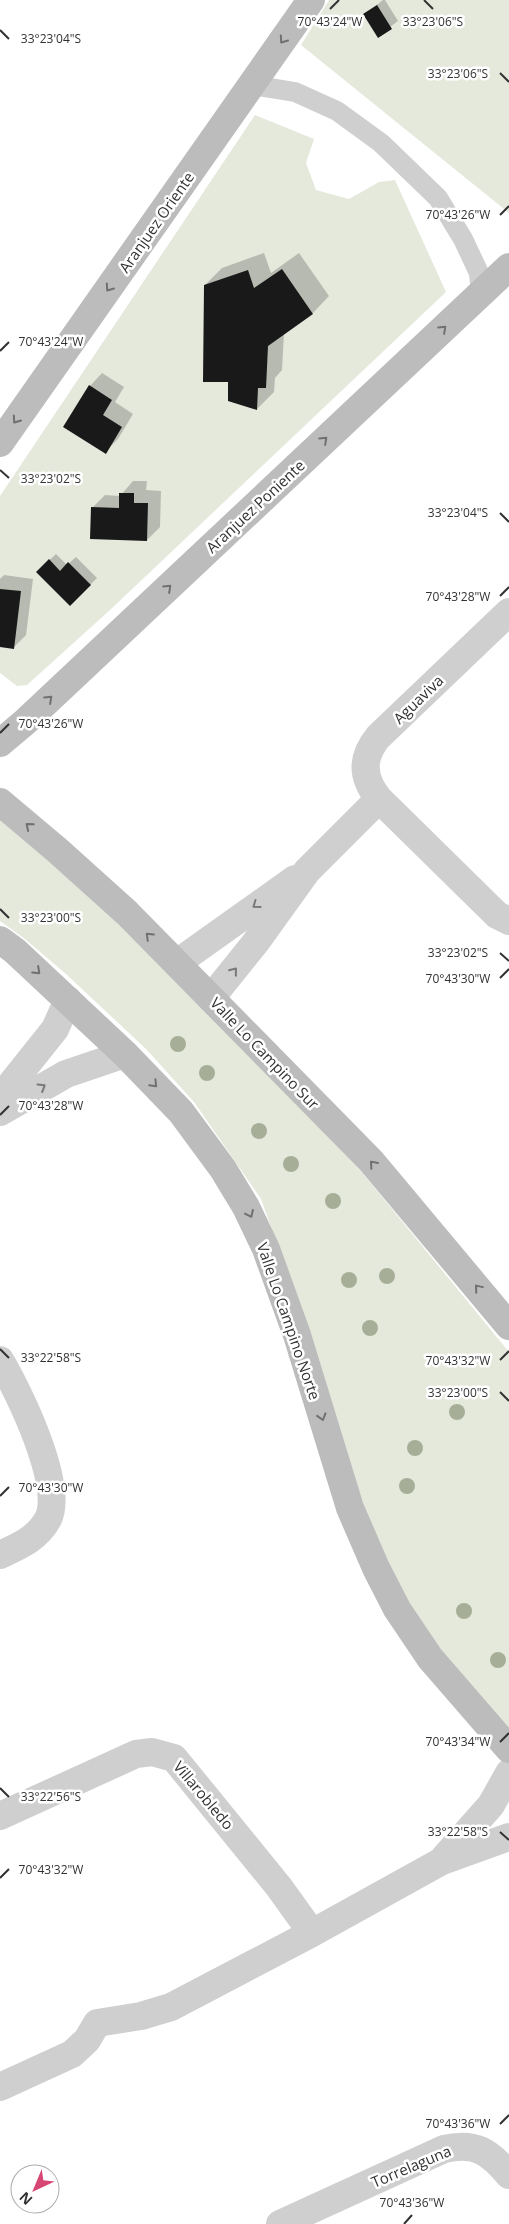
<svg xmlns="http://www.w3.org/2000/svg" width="509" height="2224" font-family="'Open Sans',sans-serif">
<rect width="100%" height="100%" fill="#fff"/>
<path fill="#e5e9dc" d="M329,0H509V213L301,45Z
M255,115L314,139L306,163L316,190L349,199L379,182L395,180L446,292L110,610L27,685L17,686L0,673V496Z
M0,804L216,1020L360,1170L509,1352V1729L416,1624L365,1514L309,1333L261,1199L194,1102L146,1049L67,975L25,939L0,921Z"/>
<path fill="#0003" d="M383,0H385L398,21L378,36L365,14Z
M264,253L271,273L299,253L329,296L313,313L284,333L282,370L275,378L274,392L257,409L229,400L230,380L205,285L222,268Z
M102,373L124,387L115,402L133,414L118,439L105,452L90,386Z
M133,481H147L146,490L161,491L160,527L147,540L92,508L105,495L120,496Z
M56,554L67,565L76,557L97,578L70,605L37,572Z
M4,575L33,579L26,635L13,648L0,646V579Z"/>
<path fill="#191919" d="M377,5L392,29L378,38L363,14Z
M282,269L313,314L268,346L266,388H258L257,410L228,401V382H203L204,285L248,270L254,288Z
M89,385L112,400L103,415L122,427L106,454L63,427Z
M119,493H134V503H148L147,541L90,539L91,507L119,508Z
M49,559L60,571L68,562L91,585L70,606L36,572Z
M0,589L21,591L14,649L0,647Z"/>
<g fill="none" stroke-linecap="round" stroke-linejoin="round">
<path stroke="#cfcfcf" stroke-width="20" d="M252,85L295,92L337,111L381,143L438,198L463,239L479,273L481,294"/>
<path stroke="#cfcfcf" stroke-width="28" d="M509,612L378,737C361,758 362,778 379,799L497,915L509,921
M177,963L295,879
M211,998L256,942L307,871L379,799
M0,1098L55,1029L68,1000
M0,1112L66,1074L125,1054
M0,1360C18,1390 65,1486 48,1519C37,1539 19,1546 0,1555
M0,1816L136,1754L152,1752L174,1758L279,1887L312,1933
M444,1858L491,1805L509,1773
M0,2087L72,2054L87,2040L97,2023L141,2016L171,2007L312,1933L442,1861L509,1837
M280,2224L444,2149C475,2142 489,2151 509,2175"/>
<path stroke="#bcbcbc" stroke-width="28" d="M0,443L311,0
M0,743L25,722L509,267
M0,802L57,850L127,913L371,1161L509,1326
M0,940L15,951L125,1054L181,1112L223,1169L246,1207L266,1249L297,1335L350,1508L376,1568L397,1609L430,1658L509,1749"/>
</g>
<g fill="#a7ae98">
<circle cx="178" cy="1044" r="8"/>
<circle cx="207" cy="1073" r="8"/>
<circle cx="259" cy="1131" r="8"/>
<circle cx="291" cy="1164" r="8"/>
<circle cx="333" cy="1201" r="8"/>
<circle cx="387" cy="1276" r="8"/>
<circle cx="349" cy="1280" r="8"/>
<circle cx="370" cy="1328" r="8"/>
<circle cx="457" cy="1412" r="8"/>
<circle cx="415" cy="1448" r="8"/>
<circle cx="407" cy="1486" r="8"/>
<circle cx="464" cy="1611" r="8"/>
<circle cx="498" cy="1660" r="8"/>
</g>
<defs><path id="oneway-chevron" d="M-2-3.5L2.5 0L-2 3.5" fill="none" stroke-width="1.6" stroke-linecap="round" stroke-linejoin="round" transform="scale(1.25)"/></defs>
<g stroke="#707070">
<use href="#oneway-chevron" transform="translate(283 40) rotate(125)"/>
<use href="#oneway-chevron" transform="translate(109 288) rotate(125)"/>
<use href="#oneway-chevron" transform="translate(443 329) rotate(-43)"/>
<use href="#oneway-chevron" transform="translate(16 420) rotate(125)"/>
<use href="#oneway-chevron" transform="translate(324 440) rotate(-43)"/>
<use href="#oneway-chevron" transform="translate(168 588) rotate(-43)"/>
<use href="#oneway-chevron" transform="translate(49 699) rotate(-43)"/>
<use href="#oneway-chevron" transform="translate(29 826) rotate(-140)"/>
<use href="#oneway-chevron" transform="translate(149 936) rotate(-136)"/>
<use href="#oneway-chevron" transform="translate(37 971) rotate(43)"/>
<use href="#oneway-chevron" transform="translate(154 1084) rotate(46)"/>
<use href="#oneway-chevron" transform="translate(373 1164) rotate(-131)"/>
<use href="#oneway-chevron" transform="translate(250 1214) rotate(65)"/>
<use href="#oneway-chevron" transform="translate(478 1288) rotate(-130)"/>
<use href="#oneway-chevron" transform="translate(322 1417) rotate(73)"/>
</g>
<g stroke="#797979">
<use href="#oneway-chevron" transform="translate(256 905) rotate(144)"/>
<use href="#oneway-chevron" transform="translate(234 971) rotate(-51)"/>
<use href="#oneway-chevron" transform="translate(42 1087) rotate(-32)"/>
</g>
<path fill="none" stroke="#323232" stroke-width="2" d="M424,0L433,9M330,9L339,0M0,30L9,39M500,73L509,82M500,215L509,206M0,351L9,342M0,470L9,478M500,513L509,522M500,596L509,587M0,733L9,724M0,909L9,918M500,953L509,961M500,978L509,969M0,1115L9,1106M0,1349L9,1358M500,1360L509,1351M500,1392L509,1401M0,1496L9,1487M500,1742L509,1733M0,1788L9,1797M500,1832L509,1840M0,1878L9,1869M500,2124L509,2115M404,2224L412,2215"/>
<g text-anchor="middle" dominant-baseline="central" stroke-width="5" stroke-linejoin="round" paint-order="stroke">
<g font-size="15" fill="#323232" stroke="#fff">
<text transform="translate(156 222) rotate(-55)">Aranjuez Oriente</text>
<text transform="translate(255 506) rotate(-43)">Aranjuez Poniente</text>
<text transform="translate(418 699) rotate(-44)">Aguaviva</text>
<text transform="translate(265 1053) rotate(46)">Valle Lo Campino Sur</text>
<text transform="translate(289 1321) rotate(71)">Valle Lo Campino Norte</text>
<text transform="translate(204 1795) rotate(50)">Villarobledo</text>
<text transform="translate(411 2166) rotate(-23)">Torrelaguna</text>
</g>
</g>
<g font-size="12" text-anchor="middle" fill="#323232" stroke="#fff" stroke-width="5" stroke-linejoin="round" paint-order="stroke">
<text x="433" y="26">33°23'06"S</text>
<text x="330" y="26">70°43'24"W</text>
<text x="51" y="43">33°23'04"S</text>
<text x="458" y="78">33°23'06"S</text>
<text x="458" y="219">70°43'26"W</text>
<text x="51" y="346">70°43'24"W</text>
<text x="51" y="483">33°23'02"S</text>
<text x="458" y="517">33°23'04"S</text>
<text x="458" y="601">70°43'28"W</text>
<text x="51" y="728">70°43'26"W</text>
<text x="51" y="922">33°23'00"S</text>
<text x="458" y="957">33°23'02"S</text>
<text x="458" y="983">70°43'30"W</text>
<text x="51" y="1110">70°43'28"W</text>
<text x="51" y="1362">33°22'58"S</text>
<text x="458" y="1365">70°43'32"W</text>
<text x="458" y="1397">33°23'00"S</text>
<text x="51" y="1492">70°43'30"W</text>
<text x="458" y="1746">70°43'34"W</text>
<text x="51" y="1801">33°22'56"S</text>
<text x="458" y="1836">33°22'58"S</text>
<text x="51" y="1874">70°43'32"W</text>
<text x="458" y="2128">70°43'36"W</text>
<text x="412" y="2207">70°43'36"W</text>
</g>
<g transform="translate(35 2189) rotate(224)"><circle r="24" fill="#ffffff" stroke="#adadad"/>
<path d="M0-4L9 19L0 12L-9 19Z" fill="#d74774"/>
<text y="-8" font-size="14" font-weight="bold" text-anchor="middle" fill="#323232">N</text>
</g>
</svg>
